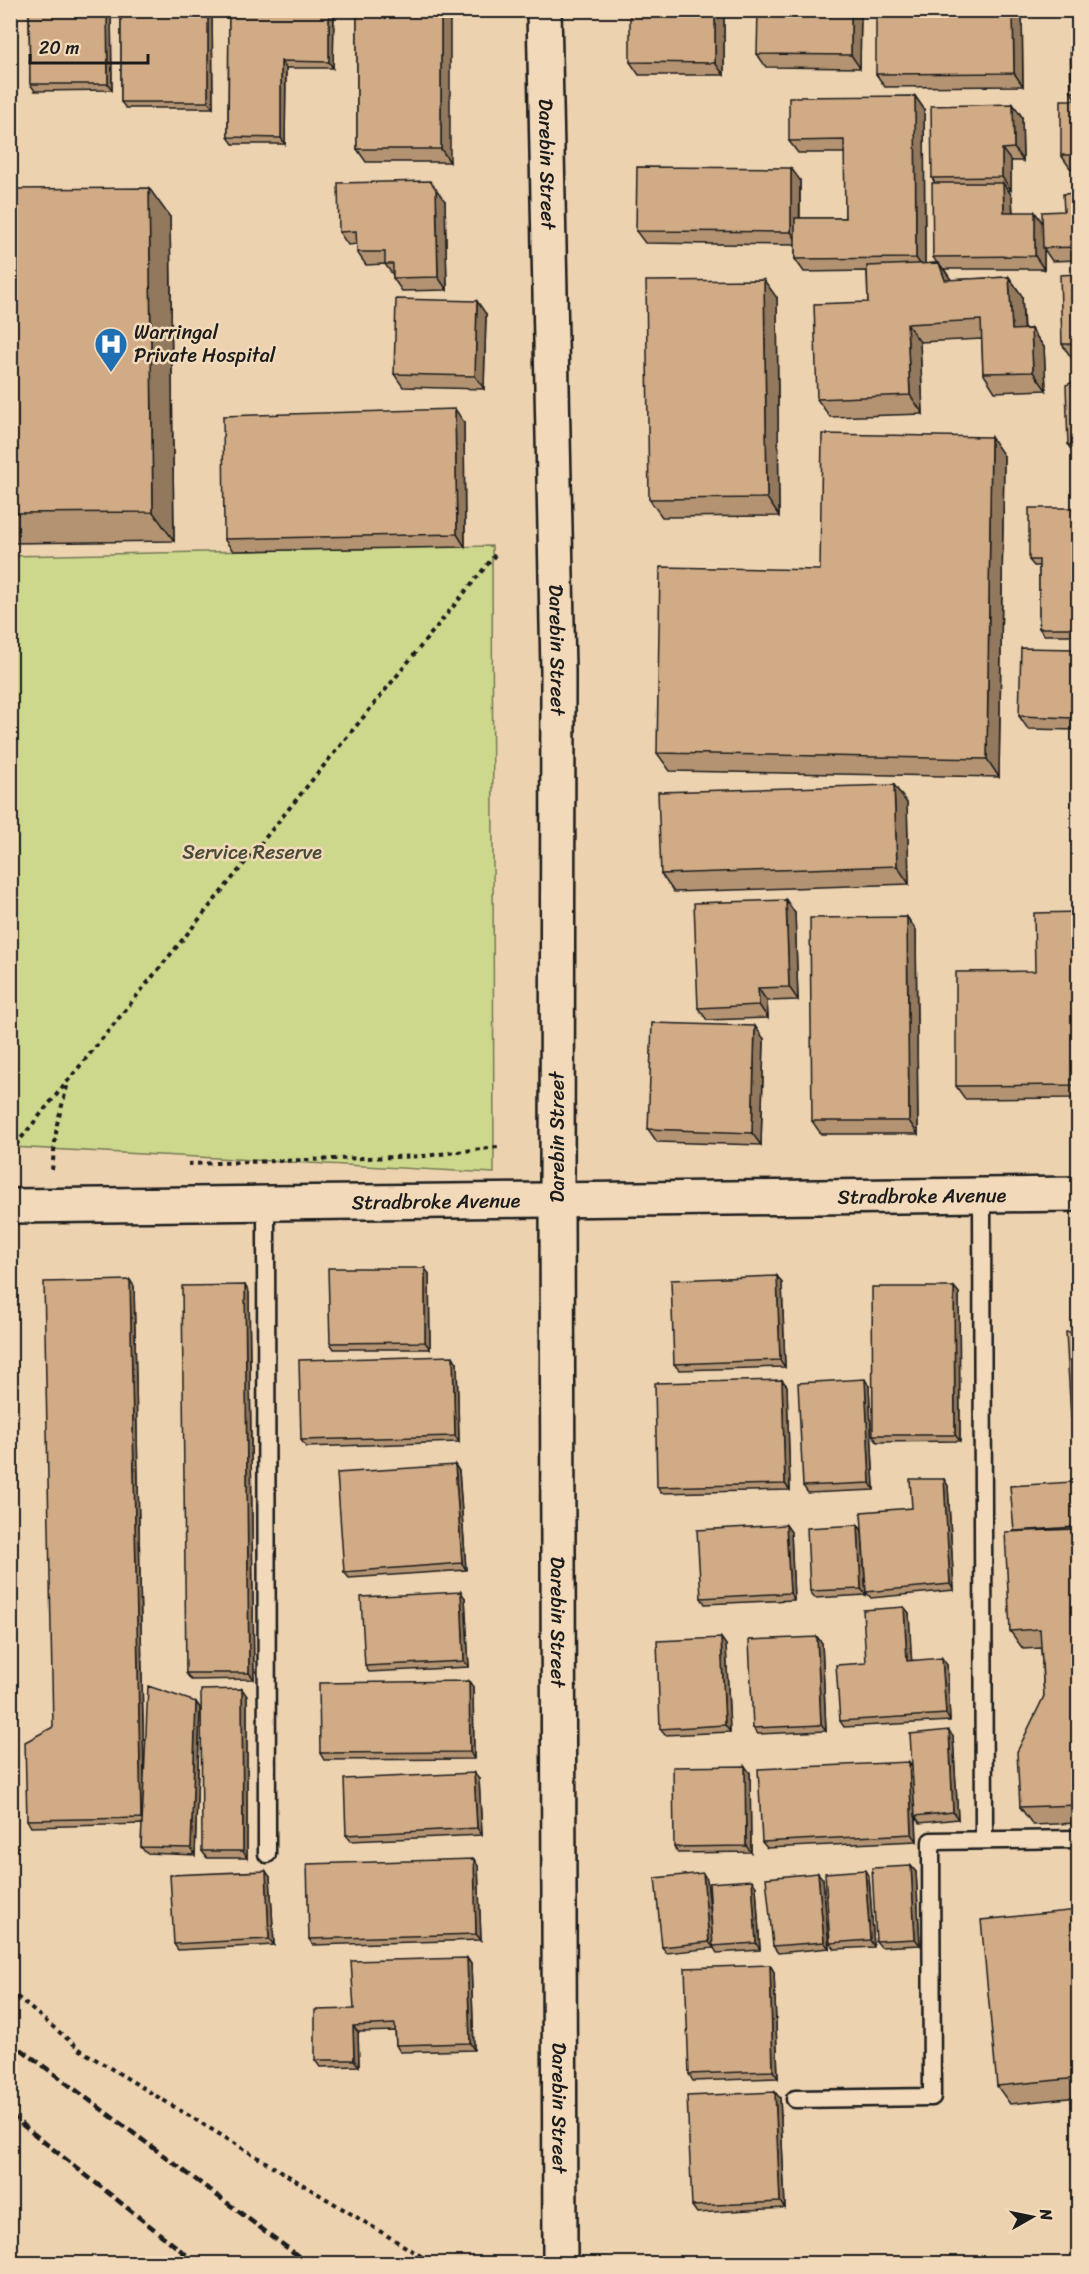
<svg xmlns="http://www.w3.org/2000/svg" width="1089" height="2274" font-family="Sriracha,sans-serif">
<rect width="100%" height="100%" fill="#edd2b0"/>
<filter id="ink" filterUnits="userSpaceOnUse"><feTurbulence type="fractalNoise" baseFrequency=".0167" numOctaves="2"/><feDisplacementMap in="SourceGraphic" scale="12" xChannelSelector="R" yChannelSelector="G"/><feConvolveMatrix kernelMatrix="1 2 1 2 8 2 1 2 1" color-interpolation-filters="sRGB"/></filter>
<g filter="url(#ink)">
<path fill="#cdd88c" stroke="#747a54" stroke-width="1.5" d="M492,546L494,1173L11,1147V556Z"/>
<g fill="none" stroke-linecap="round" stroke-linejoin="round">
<defs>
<path id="service" d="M982,1195L984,1840
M266,1203L267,1854
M795,2099L932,2097L931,1841L1078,1839"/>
<g id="minor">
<path id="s1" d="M544,10L558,671L557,1199L560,2264"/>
<path id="s2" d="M10,1206L1078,1194"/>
</g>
</defs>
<use href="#service" stroke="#1c1c1c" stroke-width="21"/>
<use href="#minor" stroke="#1c1c1c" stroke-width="38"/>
<path stroke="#1c1c1c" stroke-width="4" stroke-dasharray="4.5 4.5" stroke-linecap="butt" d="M10,1152L495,555
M188,1164L424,1156L498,1147
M52,1170L57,1124L68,1083
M10,1991L82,2051L434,2264"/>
<use href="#service" stroke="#f1d9b9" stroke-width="16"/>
<use href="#minor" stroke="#f1d9b9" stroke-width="33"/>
<path stroke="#1c1c1c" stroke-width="4.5" stroke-dasharray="9 4.5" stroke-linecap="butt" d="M10,2041L309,2264
M10,2115L198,2264"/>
</g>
<path fill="#b39372" stroke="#1c1c1c" stroke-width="1.5" d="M29,10H111L112,90L35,91L30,84Z
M121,10H212L213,108H126L121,102Z
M229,10H334L333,68H286L285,144H233L228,137Z
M357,10L450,162H366L357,149Z
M724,10V75H639L630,62Z
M861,10L860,68L766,67L757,54Z
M1022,10L1023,86L885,87L876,74Z
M1078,33V168H1070L1061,155L1076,100L1071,92Z
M915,96L924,109L925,264L937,263L933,257L935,183L932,178L1013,104L1022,117L1023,161H1011V190H1008L1012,196L1013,212L1043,223L1064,211L1078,193V260L1052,261L1044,249V269H944L951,280L1009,277L1022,296L1024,329H1031L1044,347L1046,390L995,392L983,373L982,339L920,342L923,414L830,417L817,399L868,302L867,271L804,272L795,259V245L645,243L636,231L800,180V218H845V153H798L789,141Z
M10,189L170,217L174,541L10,543Z
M445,201L447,290L402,291L393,278V275L385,264L366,265L357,252V244L348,245L339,232Z
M1078,274V362L1075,363L1062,344Z
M777,298L779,516L662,517L649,499Z
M486,314L484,389L403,387L394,374Z
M1078,380V460L1068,445Z
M464,422L465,547L233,551L224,539Z
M1004,456L999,777L670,771L657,753L820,570Z
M1078,508V635H1044L1039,628V566H1034L1029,560Z
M1076,649L1078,653V730L1028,729L1019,716Z
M894,785L907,803L909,884L674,892L661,874Z
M786,900L795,913L798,1000L767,1001L768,1018L707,1020L698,1008Z
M1078,912V1098L965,1099L956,1086L1035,971Z
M907,917L916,930L918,1134H821L812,1121Z
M764,1039L761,1145L657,1142L648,1129Z
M429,1274L430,1349H334L330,1343Z
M777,1276L782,1283L785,1367L679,1370L674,1364Z
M134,1286L144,1773L196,1702L200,1708L195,1855L146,1853L141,1847L142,1824L31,1827L27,1820L53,1727Z
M954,1287L959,1293L960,1441L877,1442L873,1435Z
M249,1292L254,1679L191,1680L186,1673Z
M1078,1332V1428L1071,1417Z
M457,1363L459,1442L306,1447L301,1440Z
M782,1380L787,1386L790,1490L661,1493L657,1487Z
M869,1386L874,1490L808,1493L803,1486Z
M455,1465L459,1471L466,1570L349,1578L344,1572Z
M944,1479L948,1486L954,1590L871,1598L866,1592L863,1533L866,1595L815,1598L810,1591L858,1525L862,1531L912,1508Z
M1078,1491V1823L1033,1825L1020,1807L1044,1696L1041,1648L1023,1649L1010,1631L1014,1532Z
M786,1525L791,1532L794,1600L705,1604L701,1598Z
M465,1598L469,1667L369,1672L365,1666Z
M904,1607L909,1613L911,1660L947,1665L950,1721L844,1727L840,1721L866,1663Z
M817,1637L822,1643L826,1731L758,1734L753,1728Z
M721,1638L726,1645L730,1732L665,1735L660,1729Z
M473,1687L474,1759L324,1760L320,1753Z
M247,1696V1858H207L202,1851Z
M953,1737L958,1819L920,1823L916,1817L917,1841L767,1848L762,1842L909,1762L912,1766Z
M750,1773L751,1852L678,1853L674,1847Z
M479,1779L482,1835L351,1841L346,1835Z
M478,1866L481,1940L313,1945L309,1939Z
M911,1866L916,1872L920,1945L881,1947L876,1941Z
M270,1877L274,1945L178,1950L174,1944Z
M869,1877L874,1947L835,1949L830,1943Z
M823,1879L829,1948L778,1953L773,1946Z
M707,1880L712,1924L756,1887L760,1950L717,1953L714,1948L666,1953L662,1947Z
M1078,1910V2097L1010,2104L997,2086Z
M467,1958L471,1964L474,2050L400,2052L396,2045L395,2031L358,2032L359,2066L320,2067L315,2060L354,2009Z
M770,1965L774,1972L778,2078L693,2081L689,2074Z
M780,2098L785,2208L697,2213L692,2206Z"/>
<path fill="#92785d" stroke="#1c1c1c" stroke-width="1.5" d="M107,10H111L112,90L108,84Z
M208,10H212L213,108L208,102Z
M329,10H334L333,68L329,62Z
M441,10H450V162L441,149Z
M715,10H724V75L715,63Z
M851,10H861L860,68L851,55Z
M1013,10H1022L1023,86L1014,73Z
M281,61L286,68L285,144L281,138Z
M915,96L924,109L925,271L916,258Z
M1013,104L1022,117L1023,161L1014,148Z
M1002,149L1011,161V190L1002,177Z
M791,168L800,180L799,245L791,232Z
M1003,183L1012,196L1013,225L1004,212Z
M149,188L170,217L174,541L153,512Z
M436,189L445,201L447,290L438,277Z
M1035,212L1044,225V269L1035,256Z
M939,263L952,281L945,280Z
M1009,277L1022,296L1024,348L1012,330Z
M764,280L777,298L779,516L767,498Z
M477,301L486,314L484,389L475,376Z
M907,324L920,342L923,414L910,395Z
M1031,329L1044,347L1046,390L1033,372Z
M455,409L464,422L465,547L457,534Z
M991,437L1004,456L999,777L987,759Z
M1076,649L1078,653V724L1074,718Z
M894,785L907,803L909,884L897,866Z
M786,900L795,913L798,1000L789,987Z
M907,917L916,930L918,1134L909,1121Z
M758,988L767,1001L768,1018L759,1005Z
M755,1026L764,1039L761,1145L752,1133Z
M425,1268L429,1274L430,1349L425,1342Z
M777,1276L782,1283L785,1367L780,1360Z
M130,1280L134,1286L145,1824L141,1818Z
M245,1285L249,1292L254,1679L249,1673Z
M954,1287L959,1293L960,1441L955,1435Z
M10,1301L12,1304L10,1590Z
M453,1356L457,1363L459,1442L455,1436Z
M865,1379L869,1386L874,1490L870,1483Z
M782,1380L787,1386L790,1490L785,1484Z
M455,1465L459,1471L466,1570L462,1563Z
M944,1479L948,1486L954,1590L950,1584Z
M1072,1482L1078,1491V1532L1075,1527Z
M786,1525L791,1532L794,1600L790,1593Z
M858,1525L862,1531L866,1595L861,1589Z
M461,1592L465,1598L469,1667L464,1661Z
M904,1607L909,1613L912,1667L907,1661Z
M817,1637L822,1643L826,1731L821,1725Z
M721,1638L726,1645L730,1732L725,1725Z
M942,1658L947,1665L950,1721L946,1714Z
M469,1681L473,1687L474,1759L470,1752Z
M242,1689L247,1696V1858L243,1851Z
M196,1702L200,1708L195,1855L191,1848Z
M949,1730L953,1737L958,1819L953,1812Z
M909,1762L913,1768L917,1841L912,1834Z
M745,1766L750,1773L751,1852L746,1846Z
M474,1773L479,1779L482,1835L477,1828Z
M474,1859L478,1866L481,1940L476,1934Z
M911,1866L916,1872L920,1945L915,1939Z
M865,1870L869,1877L874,1947L870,1940Z
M266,1871L270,1877L274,1945L269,1939Z
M703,1873L707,1880L714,1946H713L714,1948L709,1942Z
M818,1873L823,1879L829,1948L824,1942Z
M752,1880L756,1887L760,1950L756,1943Z
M467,1958L471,1964L474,2050L470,2043Z
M770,1965L774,1972L778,2078L773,2071Z
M353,2026L358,2032L359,2066L354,2060Z
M775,2092L780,2098L785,2208L780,2202Z"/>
<path fill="#d0ab85" stroke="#1c1c1c" stroke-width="1.5" d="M29,10H107L108,84H30Z
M121,10H208V102H121Z
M229,10H329V62L281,61V138L228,137Z
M357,10H441V149H357Z
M630,10H715V63L630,62Z
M758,10H851V55L757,54Z
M876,10H1013L1014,73L876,74Z
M1070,33H1078V92H1071Z
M915,96L916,258L795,259V218H845L844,140L789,141V97Z
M1061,100H1078V155H1061Z
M1013,104L1014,148L1002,149V177L932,178L931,106Z
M637,167L791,168V232L636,231Z
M430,181L436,189L438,277L393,278V264H385V252H357L356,231L339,232L338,183Z
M932,183H1003L1004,212H1035V256L933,257Z
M149,188L153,512L10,513V189Z
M1078,193V247L1043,248L1042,212L1064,211L1063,194Z
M939,263L945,280L1009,277L1012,330L1031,329L1033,372L983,373L981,320L907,324L910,395L817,399L814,304L868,302L867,266Z
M1078,274V344H1062L1060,275Z
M764,280L767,498L649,499L646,281Z
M396,299L477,301L475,376L394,374Z
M1078,380V445H1068L1066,385Z
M455,409L457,534L224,539L223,416Z
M822,434L991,437L987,759L657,753L660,567L820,570Z
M1029,508H1078V628H1039V560H1029Z
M1021,648L1076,649L1074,718L1019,716Z
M894,785L897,866L661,874L658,792Z
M786,900L789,987L758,988L759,1005L698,1008L694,903Z
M1078,912V1085L956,1086V972L1035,971L1034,913Z
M907,917L909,1121H812L810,918Z
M652,1023L755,1026L752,1133L648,1129Z
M328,1268H425V1342L330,1343Z
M777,1276L780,1360L674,1364L671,1280Z
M130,1280L141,1818L27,1820L25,1742L53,1727L44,1282Z
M245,1285L249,1673H186L182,1286Z
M872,1287H954L955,1435H873Z
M1066,1332H1078V1417H1071Z
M453,1356L455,1436L301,1440L299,1360Z
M865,1379L870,1483L803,1486L798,1383Z
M782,1380L785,1484L657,1487L655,1383Z
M455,1465L462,1563L344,1572L337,1473Z
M910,1479H944L950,1584L866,1592L861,1512L912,1508Z
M1072,1482L1075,1527L1014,1531L1010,1486Z
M786,1525L790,1593L701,1598L697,1530Z
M858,1525L861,1589L810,1591L807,1528Z
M1075,1529H1078V1805L1020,1807L1017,1752L1044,1696L1040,1629L1010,1631L1005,1532Z
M461,1592L464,1661L365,1666L361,1597Z
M904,1607L907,1661L942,1658L946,1714L840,1721L836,1665L866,1663L863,1610Z
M817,1637L821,1725L753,1728L749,1640Z
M721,1638L725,1725L660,1729L657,1641Z
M469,1681L470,1752L320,1753L319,1683Z
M148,1686L196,1702L191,1848L141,1847Z
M242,1689L243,1851H202L201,1690Z
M949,1730L953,1812L915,1816L910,1734Z
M909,1762L912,1834L762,1842L758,1769Z
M745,1766L746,1846L674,1847L673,1767Z
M474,1773L477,1828L346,1835L344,1779Z
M474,1859L476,1934L309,1939L307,1864Z
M911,1866L915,1939L876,1941L872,1868Z
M865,1870L870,1940L830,1943L825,1873Z
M266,1871L269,1939L174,1944L170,1875Z
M703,1873L709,1942L662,1947L655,1878Z
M818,1873L824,1942L773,1946L766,1878Z
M752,1880L756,1943L713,1946L709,1883Z
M1078,1910V2078L997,2086L981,1920Z
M467,1958L470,2043L396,2045L395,2024L353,2026L354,2060H315V2010L354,2009L351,1961Z
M770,1965L773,2071L689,2074L685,1968Z
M775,2092L780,2202L692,2206L687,2096Z
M32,2263H83V2264H32Z"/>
</g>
<defs>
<symbol id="hospital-pin" viewBox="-11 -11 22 30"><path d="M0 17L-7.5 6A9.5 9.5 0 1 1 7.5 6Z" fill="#1f6fb2" stroke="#f1d9b9"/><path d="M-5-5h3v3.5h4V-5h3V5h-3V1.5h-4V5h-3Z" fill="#fff"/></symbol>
</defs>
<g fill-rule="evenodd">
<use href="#hospital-pin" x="92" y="325" width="38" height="52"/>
</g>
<g text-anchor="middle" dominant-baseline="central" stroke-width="5" stroke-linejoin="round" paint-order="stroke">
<g font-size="20" fill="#1c1c1c" stroke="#f1d9b9">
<text stroke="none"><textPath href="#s1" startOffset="154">Darebin Street</textPath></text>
<text stroke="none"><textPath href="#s1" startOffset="640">Darebin Street</textPath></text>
<text transform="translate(557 1137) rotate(-90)">Darebin Street</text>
<text stroke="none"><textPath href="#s2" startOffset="912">Stradbroke Avenue</textPath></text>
<text stroke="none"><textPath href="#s2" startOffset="426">Stradbroke Avenue</textPath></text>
<text stroke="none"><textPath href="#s1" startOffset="1612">Darebin Street</textPath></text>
<text stroke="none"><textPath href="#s1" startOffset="2098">Darebin Street</textPath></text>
</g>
<g font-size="20" fill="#1c1c1c" stroke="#f1d9b9" text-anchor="start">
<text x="134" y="332">Warringal<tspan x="134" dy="23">Private Hospital</tspan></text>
</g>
<g font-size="20" fill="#484b38" stroke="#f1d9b9">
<text x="252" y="852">Service Reserve</text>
</g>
</g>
<rect width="1089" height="2274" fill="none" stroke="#f1d9b9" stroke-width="36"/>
<rect x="18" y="18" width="1053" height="2238" fill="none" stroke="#1c1c1c" stroke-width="2" filter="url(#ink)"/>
<g transform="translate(1032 2217) rotate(81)" stroke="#f1d9b9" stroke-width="4.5" paint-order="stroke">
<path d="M0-4.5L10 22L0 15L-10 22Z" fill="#1c1c1c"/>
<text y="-9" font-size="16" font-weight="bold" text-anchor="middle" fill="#1c1c1c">N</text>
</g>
<path d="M30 54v9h118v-9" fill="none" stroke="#1c1c1c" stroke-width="3"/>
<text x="39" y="54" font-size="18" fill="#1c1c1c" stroke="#f1d9b9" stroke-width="4.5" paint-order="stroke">20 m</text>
</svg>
